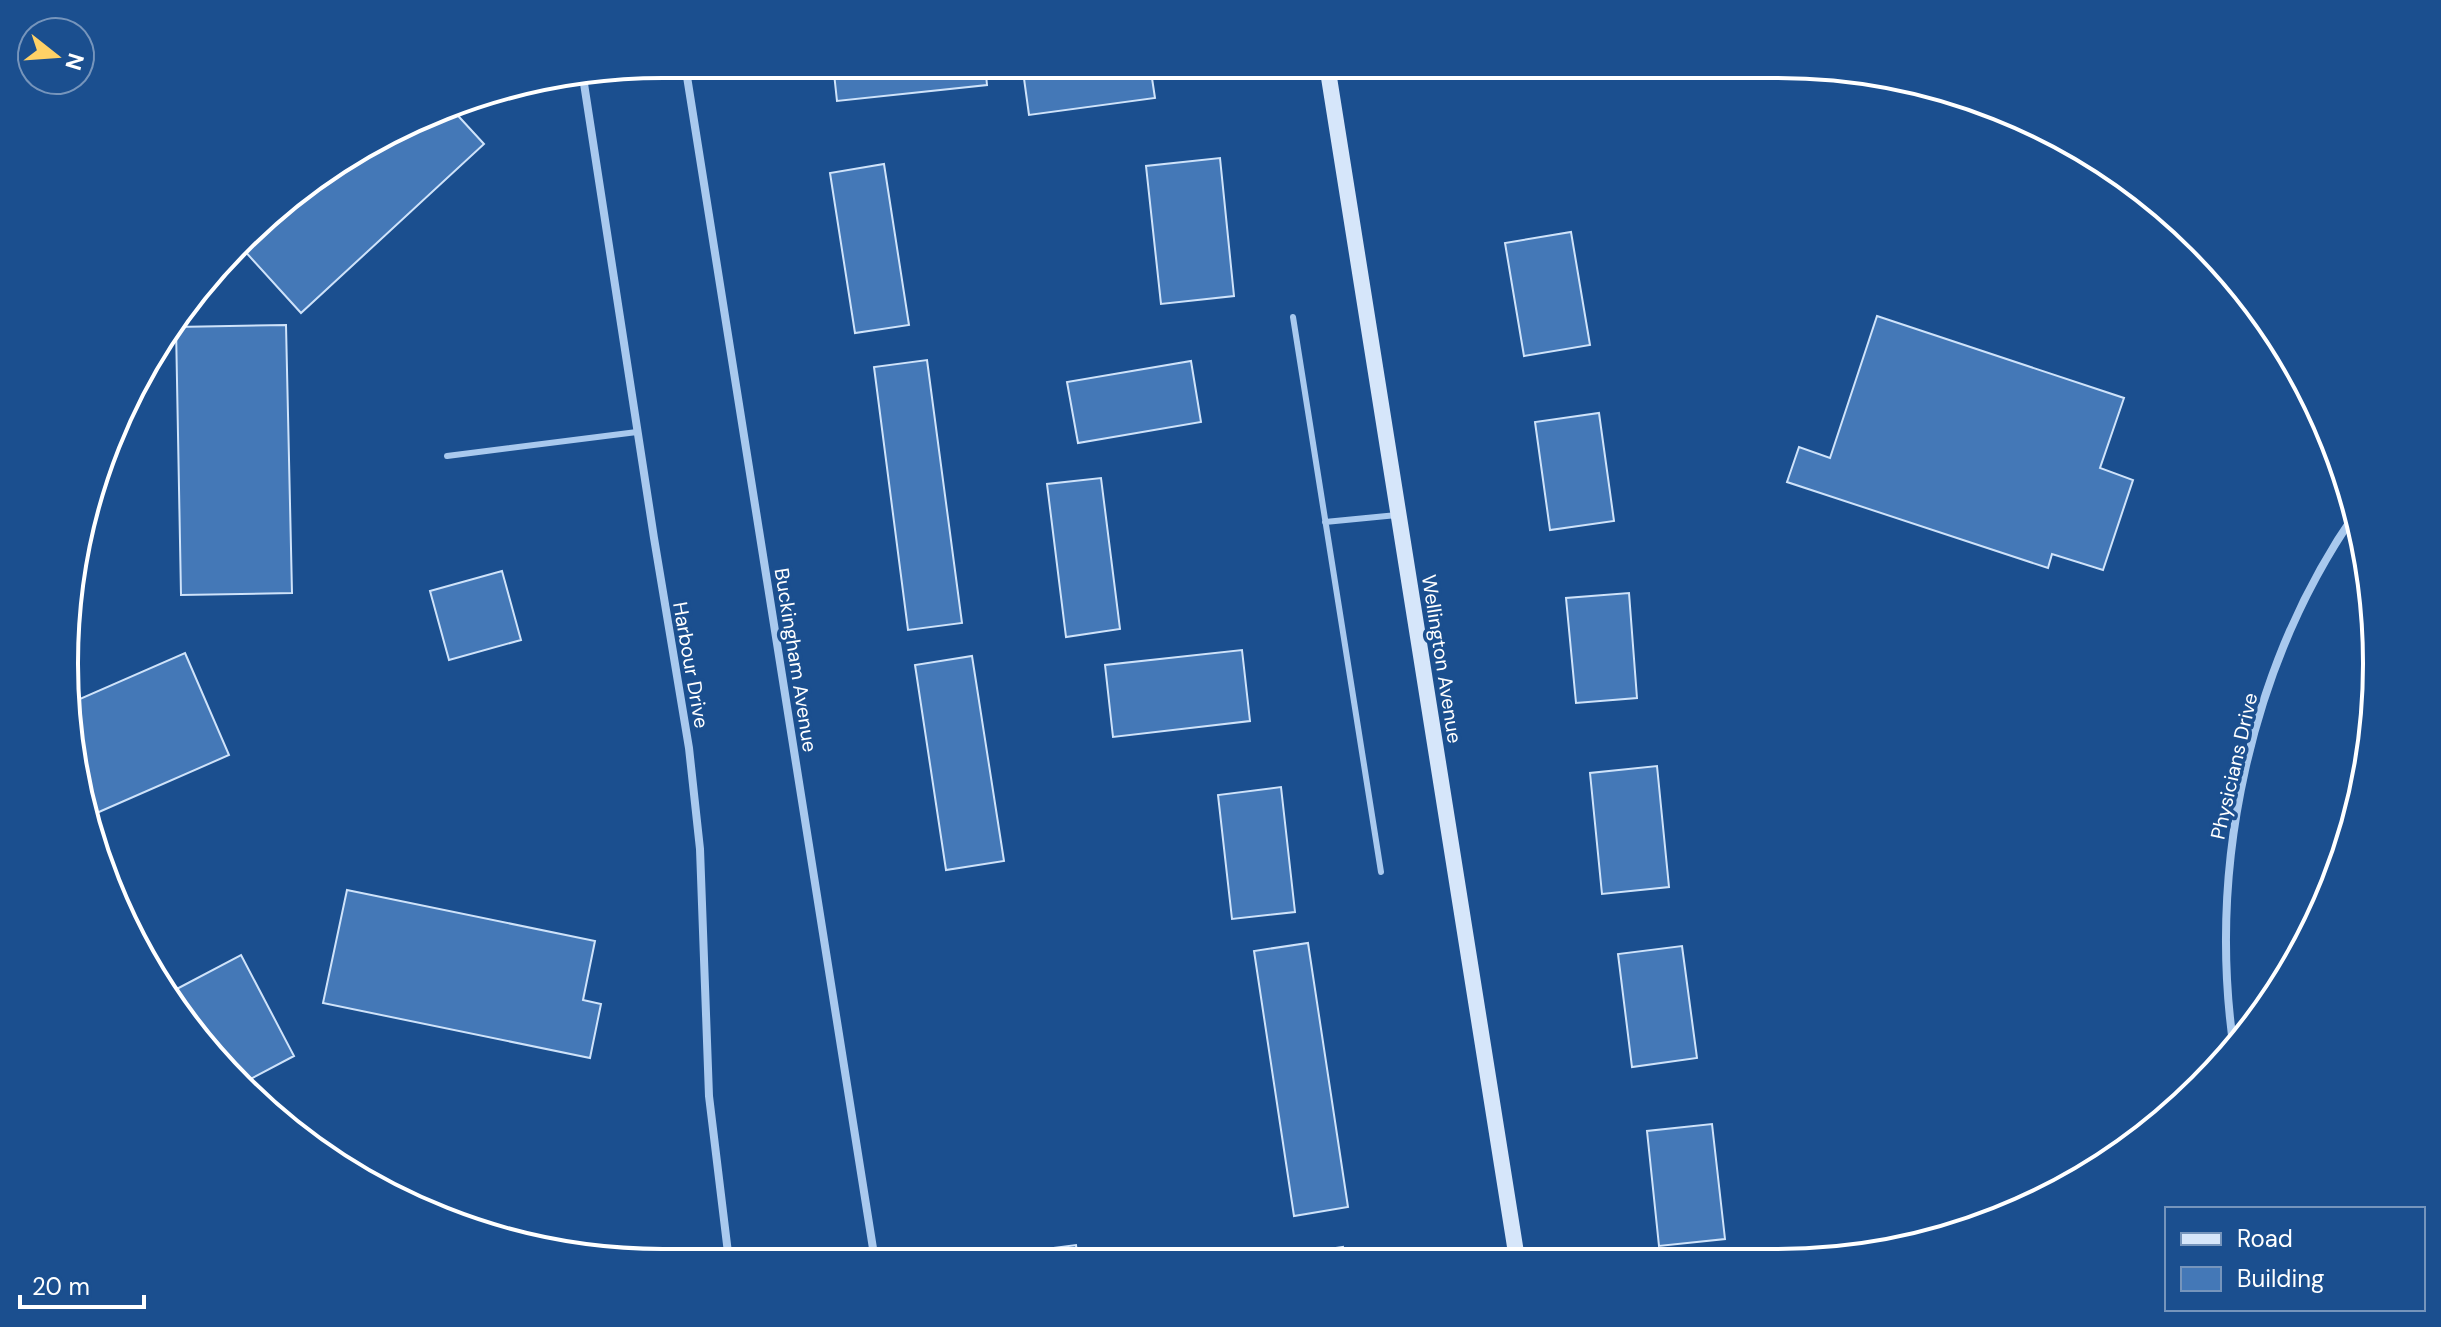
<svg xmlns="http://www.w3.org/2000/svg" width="2441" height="1327" font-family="'DM Sans',sans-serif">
<rect width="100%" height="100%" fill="#1b4f8f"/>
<path fill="#4478b7" stroke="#cfe3fa" stroke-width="2" d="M833,64H985L987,85L837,101Z
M1022,64L1150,65L1155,98L1029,115Z
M450,107L484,144L301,313L242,248L298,188Z
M1220,158L1234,296L1161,304L1146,166Z
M884,164L909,325L855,333L830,173Z
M1571,232L1590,345L1524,356L1505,243Z
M1877,316L2124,398L2100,468L2133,480L2103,570L2052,554L2048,568L1787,482L1799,447L1830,458Z
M286,325L292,593L181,595L176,327Z
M927,360L962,623L908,630L874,367Z
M1191,361L1201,422L1078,443L1067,382Z
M1599,413L1614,521L1550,530L1535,422Z
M1101,478L1120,629L1066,637L1047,484Z
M502,571L521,640L449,660L430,591Z
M1629,593L1637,698L1576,703L1566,598Z
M1242,650L1250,721L1113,737L1105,665Z
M185,653L229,755L92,815L66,705Z
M972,656L1004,861L946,870L915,665Z
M1657,766L1669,887L1602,894L1590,773Z
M1281,787L1295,912L1232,919L1218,795Z
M347,890L595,941L583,1000L601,1004L590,1058L323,1003Z
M1308,943L1348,1207L1294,1216L1254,951Z
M1682,946L1697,1058L1632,1067L1618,954Z
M241,955L294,1056L243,1083L213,1059L171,992Z
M1712,1124L1725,1239L1659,1246L1647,1131Z
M1076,1245L1078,1260L953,1261Z
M1343,1247L1345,1260H1289V1255Z"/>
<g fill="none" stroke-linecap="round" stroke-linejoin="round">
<path stroke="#a9c9ee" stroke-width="6" d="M1293,317L1381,872
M447,456L637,432
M1325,522L1397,515"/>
<path stroke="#a9c9ee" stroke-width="8" d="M685,64L875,1261
M583,77L654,538L689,748L700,849L709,1096L729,1261
M2234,1050C2207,866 2250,664 2357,511"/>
<path stroke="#d6e6fa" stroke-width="16" d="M1327,65L1517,1259"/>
</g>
<g text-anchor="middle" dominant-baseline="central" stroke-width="7" stroke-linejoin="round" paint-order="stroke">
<g font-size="20" fill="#fff" stroke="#1b4f8f">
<text transform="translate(1442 659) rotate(81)">Wellington Avenue</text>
<text transform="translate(796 660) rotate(81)">Buckingham Avenue</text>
<text transform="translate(691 665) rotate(80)">Harbour Drive</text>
<text transform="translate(2234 766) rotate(-77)">Physicians Drive</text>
</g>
</g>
<path d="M0 0H2441V1327H0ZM663 78H1778A585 585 0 0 1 2363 663V664A585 585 0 0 1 1778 1249H663A585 585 0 0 1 78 664V663A585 585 0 0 1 663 78Z" fill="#1b4f8f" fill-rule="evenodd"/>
<path fill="none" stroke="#fff" stroke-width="4" d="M663 78H1778A585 585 0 0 1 2363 663V664A585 585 0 0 1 1778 1249H663A585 585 0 0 1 78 664V663A585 585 0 0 1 663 78Z"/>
<rect x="2165" y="1207" width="260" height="104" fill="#1b4f8f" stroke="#7695bc" stroke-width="2"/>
<rect x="2181" y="1233" width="40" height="12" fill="#d6e6fa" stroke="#7695bc" stroke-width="2"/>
<text x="2237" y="1247" font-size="24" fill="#ffffff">Road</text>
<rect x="2181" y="1267" width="40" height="24" fill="#4478b7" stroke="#7695bc" stroke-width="2"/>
<text x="2237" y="1287" font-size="24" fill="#ffffff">Building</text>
<g transform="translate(56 56) rotate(107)"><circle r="38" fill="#1b4f8f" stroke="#7695bc" stroke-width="2"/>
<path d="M0-6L14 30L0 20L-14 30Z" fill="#ffd166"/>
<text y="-12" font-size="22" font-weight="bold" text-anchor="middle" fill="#ffffff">N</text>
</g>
<path d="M20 1295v12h124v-12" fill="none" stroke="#ffffff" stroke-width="4"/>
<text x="32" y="1295" font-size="24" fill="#ffffff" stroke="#1b4f8f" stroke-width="6" paint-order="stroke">20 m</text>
</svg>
